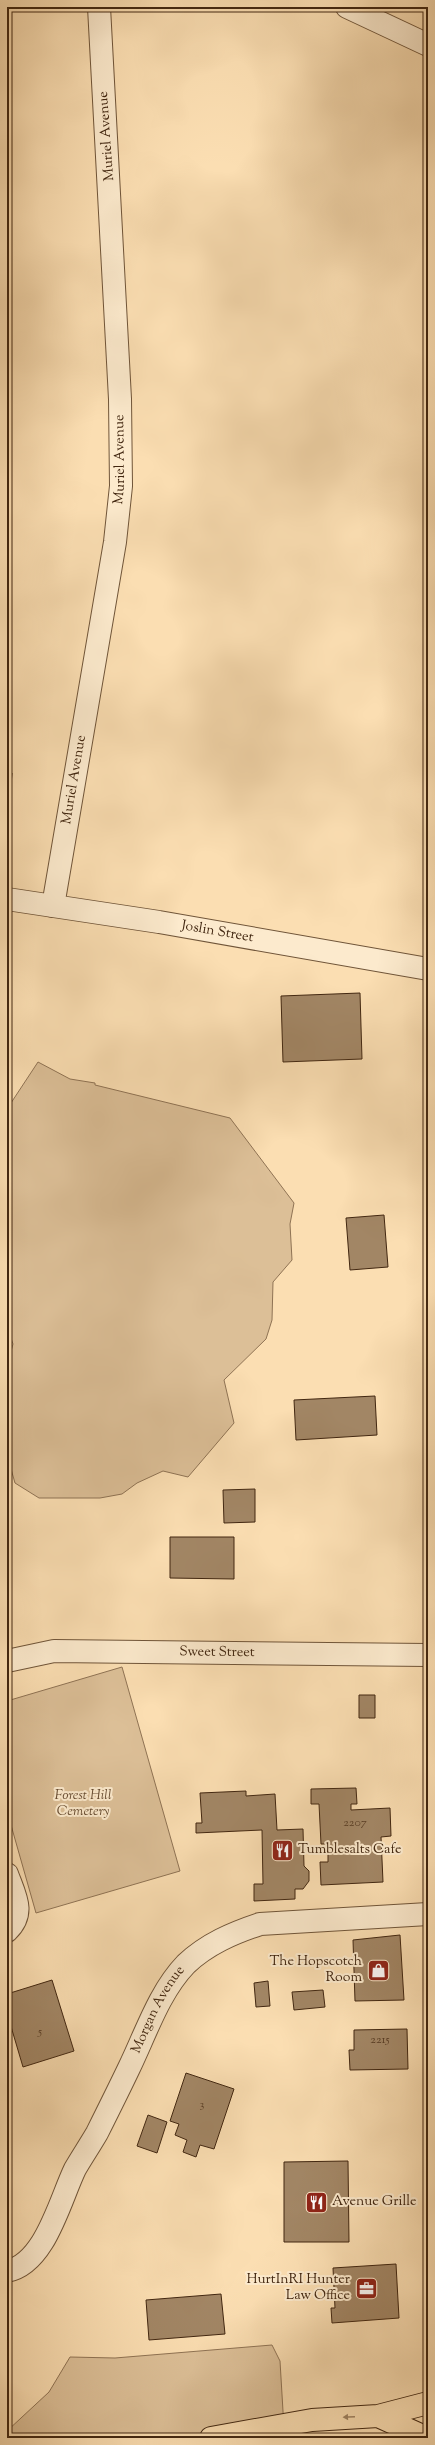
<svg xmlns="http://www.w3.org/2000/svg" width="435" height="2445" font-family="'Sorts Mill Goudy',serif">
<rect width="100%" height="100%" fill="#fbdeb2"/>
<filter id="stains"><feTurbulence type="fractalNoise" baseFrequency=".005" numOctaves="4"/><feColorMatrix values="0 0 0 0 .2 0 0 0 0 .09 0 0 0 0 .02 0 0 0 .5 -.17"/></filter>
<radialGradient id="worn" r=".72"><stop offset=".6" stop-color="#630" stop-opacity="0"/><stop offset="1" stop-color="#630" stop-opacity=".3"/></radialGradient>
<path fill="#dcbf97" stroke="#8f7354" d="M38,1062L70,1079L95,1083V1085L230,1118L294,1203L290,1224L292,1260L273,1282L272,1320L266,1339L224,1380L234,1423L188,1477L163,1471L137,1483L122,1494L100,1498H39L15,1483L7,1455V1366L13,1344L7,1327V1109Z
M122,1667L180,1871L36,1913L7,1811V1701Z
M272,2345L280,2361L284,2428L252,2438H7V2431L49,2392L70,2357L115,2358Z"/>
<path fill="#a28665" stroke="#422711" d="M7,772L12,773L7,832Z
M360,993L362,1059L283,1062L281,996Z
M384,1215L388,1267L350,1270L346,1218Z
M375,1396L377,1435L296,1440L294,1400Z
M255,1489V1522L224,1523L223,1490Z
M170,1537H234V1579L170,1578Z
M359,1695H375V1718H359Z
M356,1788L357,1804H351V1810L390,1808L391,1836L381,1837L383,1882L321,1885L320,1862H328V1844H321L319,1804H311V1789Z
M246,1791V1796L275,1794L277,1830L303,1829L304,1866L309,1871V1881L303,1889H295V1899L254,1901V1884H263L262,1830L196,1833V1823H202L200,1793Z
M400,1935L404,2000L355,2001L353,1940Z
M52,1980L74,2051L23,2067L7,2013V1994Z
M268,1981L270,2006L256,2007L254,1983Z
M323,1990L325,2007L294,2010L292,1992Z
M407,2029L408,2069L350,2070L349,2050H354V2030Z
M186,2073L234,2089L214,2149L200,2145L196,2157L183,2152L187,2140L175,2135L179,2124L170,2121Z
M148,2115L167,2122L157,2153L137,2146Z
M348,2161L349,2242H284V2162Z
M396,2264L399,2318L332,2323L331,2308H335L333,2268Z
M221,2294L225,2334L149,2340L146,2300Z"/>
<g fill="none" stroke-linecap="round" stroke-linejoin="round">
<defs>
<g id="minor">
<path d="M347,7L428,45"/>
<path id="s1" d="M7,899L159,922L428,969"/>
<path id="s2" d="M53,906L115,542L121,486L120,399L99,7"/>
<path id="s3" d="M7,1661L54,1651L428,1655"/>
<path d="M7,1874C15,1896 26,1913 7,1931"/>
<path id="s4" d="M7,2271C45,2264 60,2200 75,2169C82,2157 90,2145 97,2133C108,2111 119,2089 129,2068C146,2033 159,1992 186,1964C207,1944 233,1933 260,1924L428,1914"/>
</g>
<path id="primary" d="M378,2416L427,2438
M211,2438L312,2420L378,2416L428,2403"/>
</defs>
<use href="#minor" stroke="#705539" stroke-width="24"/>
<use href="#primary" stroke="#422711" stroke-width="24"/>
<use href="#minor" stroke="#fceacd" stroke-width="22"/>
<use href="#primary" stroke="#fbdeb2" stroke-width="22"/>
</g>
<defs><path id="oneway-solid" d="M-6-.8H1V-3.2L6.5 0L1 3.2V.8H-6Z"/></defs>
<use fill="#9e8262" href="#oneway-solid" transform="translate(349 2417) rotate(177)"/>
<defs>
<symbol id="restaurant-square" viewBox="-11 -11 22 22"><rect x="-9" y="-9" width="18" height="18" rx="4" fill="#8f2418" stroke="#fceacd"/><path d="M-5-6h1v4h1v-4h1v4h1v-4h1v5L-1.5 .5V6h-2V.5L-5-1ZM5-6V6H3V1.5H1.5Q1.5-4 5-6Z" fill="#fff"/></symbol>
<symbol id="shop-square" viewBox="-11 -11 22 22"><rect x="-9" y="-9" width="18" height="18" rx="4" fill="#8f2418" stroke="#fceacd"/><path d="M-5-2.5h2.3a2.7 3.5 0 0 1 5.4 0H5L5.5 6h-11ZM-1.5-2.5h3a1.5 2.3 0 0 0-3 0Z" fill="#fff"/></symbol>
<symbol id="office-square" viewBox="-11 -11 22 22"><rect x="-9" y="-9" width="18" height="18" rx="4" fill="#8f2418" stroke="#fceacd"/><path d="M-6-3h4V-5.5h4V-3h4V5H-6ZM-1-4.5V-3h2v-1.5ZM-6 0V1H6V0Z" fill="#fff"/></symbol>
</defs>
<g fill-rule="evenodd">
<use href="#restaurant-square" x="270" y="1838" width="25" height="25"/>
<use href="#shop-square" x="366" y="1958" width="25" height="25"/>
<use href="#restaurant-square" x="304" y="2190" width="25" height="25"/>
<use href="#office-square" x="354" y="2276" width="25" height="25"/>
</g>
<g text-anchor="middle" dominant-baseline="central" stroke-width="4" stroke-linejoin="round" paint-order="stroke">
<g font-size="12" fill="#5a3f26">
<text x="355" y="1823">2207</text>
<text x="40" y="2032">5</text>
<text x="380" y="2040">2215</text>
<text x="202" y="2105">3</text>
</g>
<g font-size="14" fill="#422711" stroke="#fceacd">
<text transform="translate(107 136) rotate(-94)">Muriel Avenue</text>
<text stroke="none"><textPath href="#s2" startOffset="452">Muriel Avenue</textPath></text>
<text stroke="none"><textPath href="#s2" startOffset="128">Muriel Avenue</textPath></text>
<text stroke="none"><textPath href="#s1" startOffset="213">Joslin Street</textPath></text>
<text stroke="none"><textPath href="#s3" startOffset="211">Sweet Street</textPath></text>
<text stroke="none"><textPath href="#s4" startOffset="307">Morgan Avenue</textPath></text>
</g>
<g font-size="14" font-style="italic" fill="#684d32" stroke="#fceacd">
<text x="83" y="1796">Forest Hill<tspan x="83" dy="16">Cemetery</tspan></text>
</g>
<g font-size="14" fill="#422711" stroke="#fceacd" text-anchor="start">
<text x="298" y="1850">Tumblesalts Cafe</text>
<text x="362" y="1962" text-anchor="end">The Hopscotch<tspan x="362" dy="16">Room</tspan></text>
<text x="332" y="2202">Avenue Grille</text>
<text x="350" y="2280" text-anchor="end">HurtInRI Hunter<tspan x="350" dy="16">Law Office</tspan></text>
</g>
</g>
<rect width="435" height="2445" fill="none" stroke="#fbdeb2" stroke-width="24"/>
<rect x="8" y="8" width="419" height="2429" fill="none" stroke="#422711" stroke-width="2"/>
<rect x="12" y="12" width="411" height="2421" fill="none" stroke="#422711"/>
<rect width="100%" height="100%" filter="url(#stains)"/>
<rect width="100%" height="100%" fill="url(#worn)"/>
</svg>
